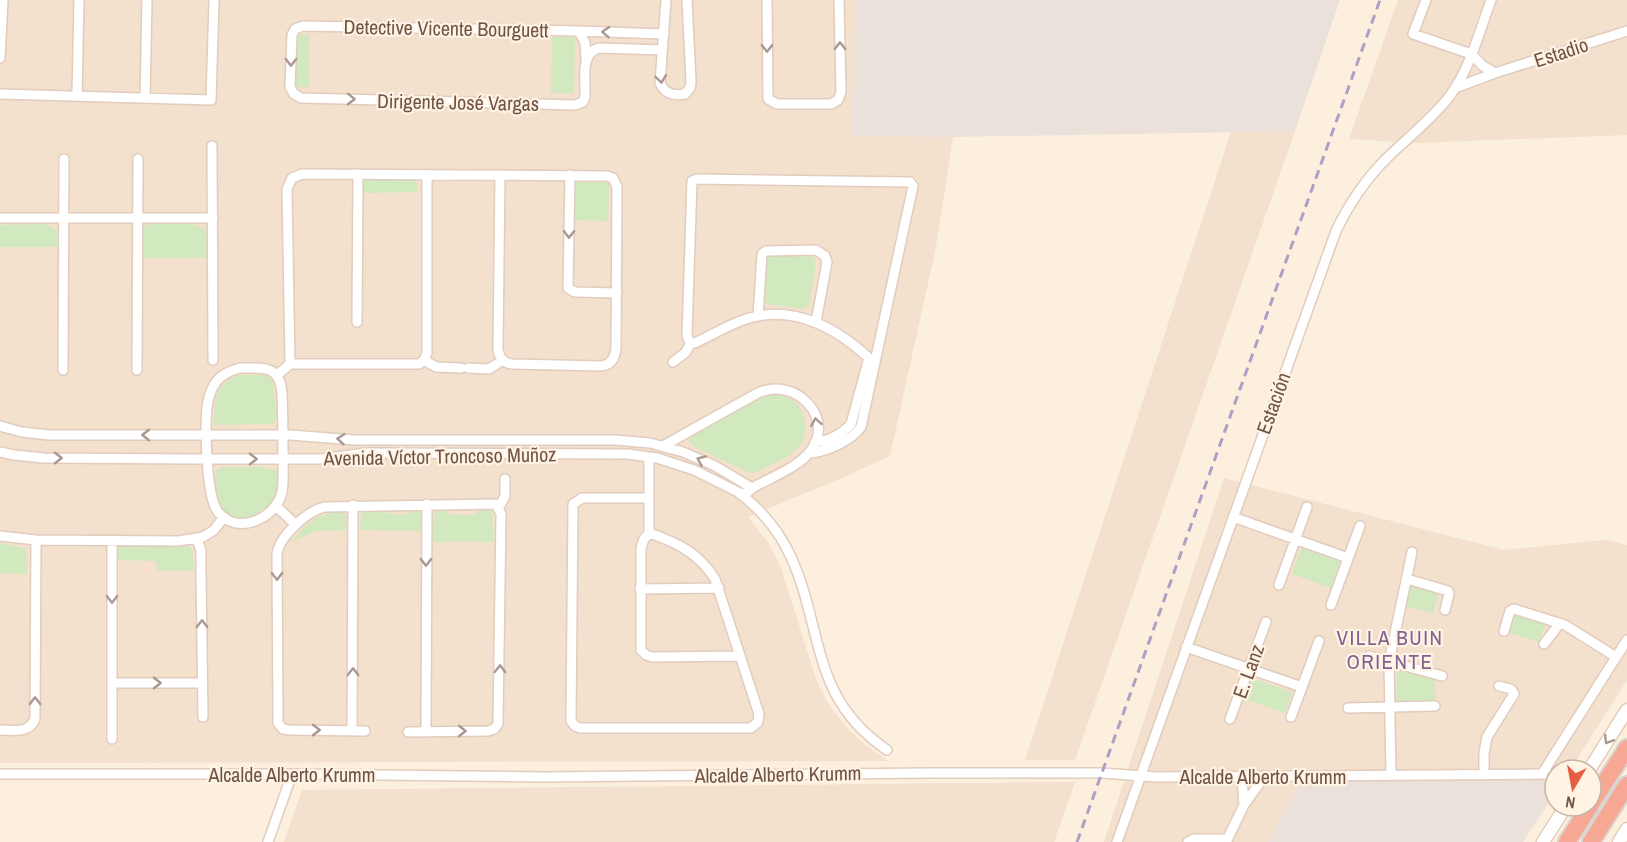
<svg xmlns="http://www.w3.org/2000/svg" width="1627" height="842" font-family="'Archivo Narrow',sans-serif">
<rect width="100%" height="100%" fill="#fcefde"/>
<path fill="#f3e0cd" d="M0,0H856L851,136L953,137L936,247L890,456L842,478L748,517L768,542L780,565L817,682L829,705L847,728L864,744L888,761L0,763Z
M1398,0H1627V135L1416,143L1349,139Z
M1295,131L1075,760H1025L1231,132Z
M1224,478L1504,550L1604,540L1627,545V680L1570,770H1555V781L1302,780L1268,842H1104Z
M1075,782L1054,842H284L302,790Z"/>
<path fill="#eae1db" d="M856,0H1340L1295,131L953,137L851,136Z
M1302,780L1555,781V793L1523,842H1268Z"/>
<path fill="#d2e8be" d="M297,34L310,35L309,87H296Z
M552,37H575L574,93H551Z
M416,179L417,192L363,193V180Z
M575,179L604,180L609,185L608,221L574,220Z
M41,224L51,226L57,231V247H0V225Z
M152,224C168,224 193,220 206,230L207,258H144L143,229L145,225Z
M769,254L812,255L816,263L810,302L805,309L766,304L762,298L764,258Z
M238,375H264L270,377L273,382L277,418L273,424L214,425C215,401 213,385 238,375Z
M773,394C781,395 792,398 798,405C807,417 809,437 798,448C789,458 766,467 754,473L747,472L693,446L689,441V437L694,433L761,397Z
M222,467H262L277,471C278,480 278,491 274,499C266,516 236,527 223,510C215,499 214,483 216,470Z
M416,510L421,514V531L360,530L361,514C377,503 393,523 416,510Z
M446,510L449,514L476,515L477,510H492L494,542H432L434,514L439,511Z
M336,512L343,513L346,517V530L316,531L291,542C306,526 313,515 336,512Z
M0,543L26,548L27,574H0Z
M121,545L187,546L192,549L194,571H158L156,561L117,560V548Z
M1301,548L1340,561L1331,588L1292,574Z
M1411,584L1439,592L1433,613L1405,606Z
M1514,615L1545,624L1539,642L1508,632Z
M1397,668L1435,679L1436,701L1396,702Z
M1251,678L1292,692L1285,713L1244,699Z"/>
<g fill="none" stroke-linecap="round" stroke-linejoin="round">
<defs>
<path id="minor" d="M666,0L660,83C665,94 673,96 685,94L690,88L691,82L687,0
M767,0L768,99L777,104H831L838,100L841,92L839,0
M1426,0L1413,34L1471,54L1483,66L1495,73
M579,31L585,43L586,59
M662,50L600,48C579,52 586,81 585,97L583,102L575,105L301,98L294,94L290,87L292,35L295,29L303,26L579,31L664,34
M0,58L3,0
M1455,88L1495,73L1627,31
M0,94L211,100L214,0
M77,96L79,0
M145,98L147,0
M212,146L213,360
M570,175L568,288L575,292L617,293
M0,218H213
M758,316L762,254L766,251L816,250L825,256L827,262L816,322
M357,322L358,174
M691,343L688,339L687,335L692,181L697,179L910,182L913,186L861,427C851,441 826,452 809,453
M424,360L427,353V175
M424,360L436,367L461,368
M673,362L685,353L691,343H695C712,335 728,325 746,319C795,303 841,330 875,364
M290,364L287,189L292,178L302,174L607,176L613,178L617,187L616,348C615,358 611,365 601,366L512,364C504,363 500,359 498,350L500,175
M240,368C264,368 281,365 282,395C283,416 283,438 283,459C283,470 284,481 282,492C276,519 237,536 218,512C206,497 205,427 207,407C208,400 210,392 214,385C220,375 229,371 240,368Z
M468,368L489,369L503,360
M63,370L64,159
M137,370L138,159
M277,375L290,364H419L424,360
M0,426L22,432L49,435H291L354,440H615L650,443L683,452L715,466L752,488
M815,442C828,442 843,433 851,424L869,358
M0,452L14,455L44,458L195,459H321L366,453L627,454L657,458L694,470L742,494L748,492L752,488C768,479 796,468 808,454C839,420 795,374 756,394L663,446
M649,457V533L644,539L641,548V650L646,655L652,657L739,656
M739,493C762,510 779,531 791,557C824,630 810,698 887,750
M276,506L296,525
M499,507L505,496V479
M1233,517L1348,558
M649,533C676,542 699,553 715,579L759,714L758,722L751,728H580L575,726L571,721L573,504L582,498H649
M0,536L36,540L178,541L203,537L214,530L224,517
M197,539L201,551V573L203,717
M112,540V739
M1407,579L1448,591L1449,594L1445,610
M1279,585L1307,507
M640,589L719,588
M1331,605L1360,526
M1504,631L1510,611L1514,609L1565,625L1616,657
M1544,644L1560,623
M1186,647L1302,687
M1369,656L1442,676
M112,683H202
M1348,708L1435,706
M1291,717L1319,641
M1230,719L1266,622
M0,730C13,730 29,734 35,719L36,540
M352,731L353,505
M365,731L289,730L283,729L278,723L277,554C279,536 308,511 324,507L496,504L501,514L498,724L494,729L488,731L408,732
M426,731L427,504
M0,774H292L544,777L927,773H1102L1156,777L1555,774
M1542,774L1627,640
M1391,775L1389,662L1412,552
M1484,775V753L1487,737L1514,694L1511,689L1499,686
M1242,777L1244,805
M268,842L292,774
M1117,842L1336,231C1349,204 1365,180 1386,159C1407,138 1431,120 1449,97C1470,69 1479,33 1491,0
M1188,842L1194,839H1228
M1226,842L1244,805L1264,777"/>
<path id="secondary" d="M1589,770L1627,710
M1543,842L1566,806
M1619,842L1627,829"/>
<path id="motorway" d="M1591,804L1627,748
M1567,842L1590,806
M1591,842L1627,785"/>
</defs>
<use href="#minor" stroke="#e1ccbe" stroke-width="12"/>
<use href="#secondary" stroke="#e6cdbb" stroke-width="15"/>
<use href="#motorway" stroke="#dad2cf" stroke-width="20"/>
<use href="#minor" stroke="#fff" stroke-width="9"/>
<use href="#secondary" stroke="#fff" stroke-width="12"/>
<use href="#motorway" stroke="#f7a894" stroke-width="16"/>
<path stroke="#b09ec4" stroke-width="3" stroke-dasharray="9 6" stroke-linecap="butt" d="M1077,842L1380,0"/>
</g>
<defs><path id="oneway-chevron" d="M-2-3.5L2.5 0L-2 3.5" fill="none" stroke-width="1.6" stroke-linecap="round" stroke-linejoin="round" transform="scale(1.5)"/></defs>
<g stroke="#aa9891">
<use href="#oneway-chevron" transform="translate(606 32) rotate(-177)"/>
<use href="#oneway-chevron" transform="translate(840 46) rotate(-91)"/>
<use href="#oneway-chevron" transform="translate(767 48) rotate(89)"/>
<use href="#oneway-chevron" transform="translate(291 62) rotate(91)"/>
<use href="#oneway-chevron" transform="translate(661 79) rotate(82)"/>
<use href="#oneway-chevron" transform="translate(351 99) rotate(1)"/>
<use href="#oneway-chevron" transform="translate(569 234) rotate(91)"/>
<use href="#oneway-chevron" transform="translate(816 422) rotate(-100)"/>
<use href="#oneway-chevron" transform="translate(146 435) rotate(-180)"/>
<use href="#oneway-chevron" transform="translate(341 439) rotate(-175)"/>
<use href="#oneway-chevron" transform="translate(58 458)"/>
<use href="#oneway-chevron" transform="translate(253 459)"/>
<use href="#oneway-chevron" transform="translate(701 460) rotate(-157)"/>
<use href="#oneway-chevron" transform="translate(426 562) rotate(90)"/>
<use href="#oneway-chevron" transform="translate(277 576) rotate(90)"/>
<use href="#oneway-chevron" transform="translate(112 599) rotate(90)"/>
<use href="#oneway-chevron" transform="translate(202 624) rotate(-90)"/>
<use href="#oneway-chevron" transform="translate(500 669) rotate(-89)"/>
<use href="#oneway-chevron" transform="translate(353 672) rotate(-90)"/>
<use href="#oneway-chevron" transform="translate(157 683)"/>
<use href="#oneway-chevron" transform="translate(35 701) rotate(-90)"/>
<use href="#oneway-chevron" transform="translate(316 730)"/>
<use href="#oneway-chevron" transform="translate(462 731) rotate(1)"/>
<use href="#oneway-chevron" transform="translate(1608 740) rotate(122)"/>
</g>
<g text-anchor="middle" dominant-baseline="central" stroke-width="4.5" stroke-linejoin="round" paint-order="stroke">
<g font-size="20" fill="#715347" stroke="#fff3e4">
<text transform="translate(446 28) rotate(1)">Detective Vicente Bourguett</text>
<text transform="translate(1561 52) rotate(-18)">Estadio</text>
<text transform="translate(458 102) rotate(1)">Dirigente José Vargas</text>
<text transform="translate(1273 403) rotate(-70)">Estación</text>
<text transform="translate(440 456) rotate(-1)">Avenida Víctor Troncoso Muñoz</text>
<text transform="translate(1248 671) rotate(-70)">E. Lanz</text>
<text x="292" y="774">Alcalde Alberto Krumm</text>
<text transform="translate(778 774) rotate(-1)">Alcalde Alberto Krumm</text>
<text x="1263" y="776">Alcalde Alberto Krumm</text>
</g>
<g font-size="21" letter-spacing="1.5" fill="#816295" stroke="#fff3e4">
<text x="1390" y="637">VILLA BUIN<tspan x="1390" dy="24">ORIENTE</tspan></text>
</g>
</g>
<g transform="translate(1573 788) rotate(190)"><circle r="28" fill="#fff3e4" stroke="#c6b3a5" stroke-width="1.5"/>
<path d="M0-4.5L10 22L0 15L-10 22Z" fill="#e65d43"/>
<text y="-9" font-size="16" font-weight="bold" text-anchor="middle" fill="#715347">N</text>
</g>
</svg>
